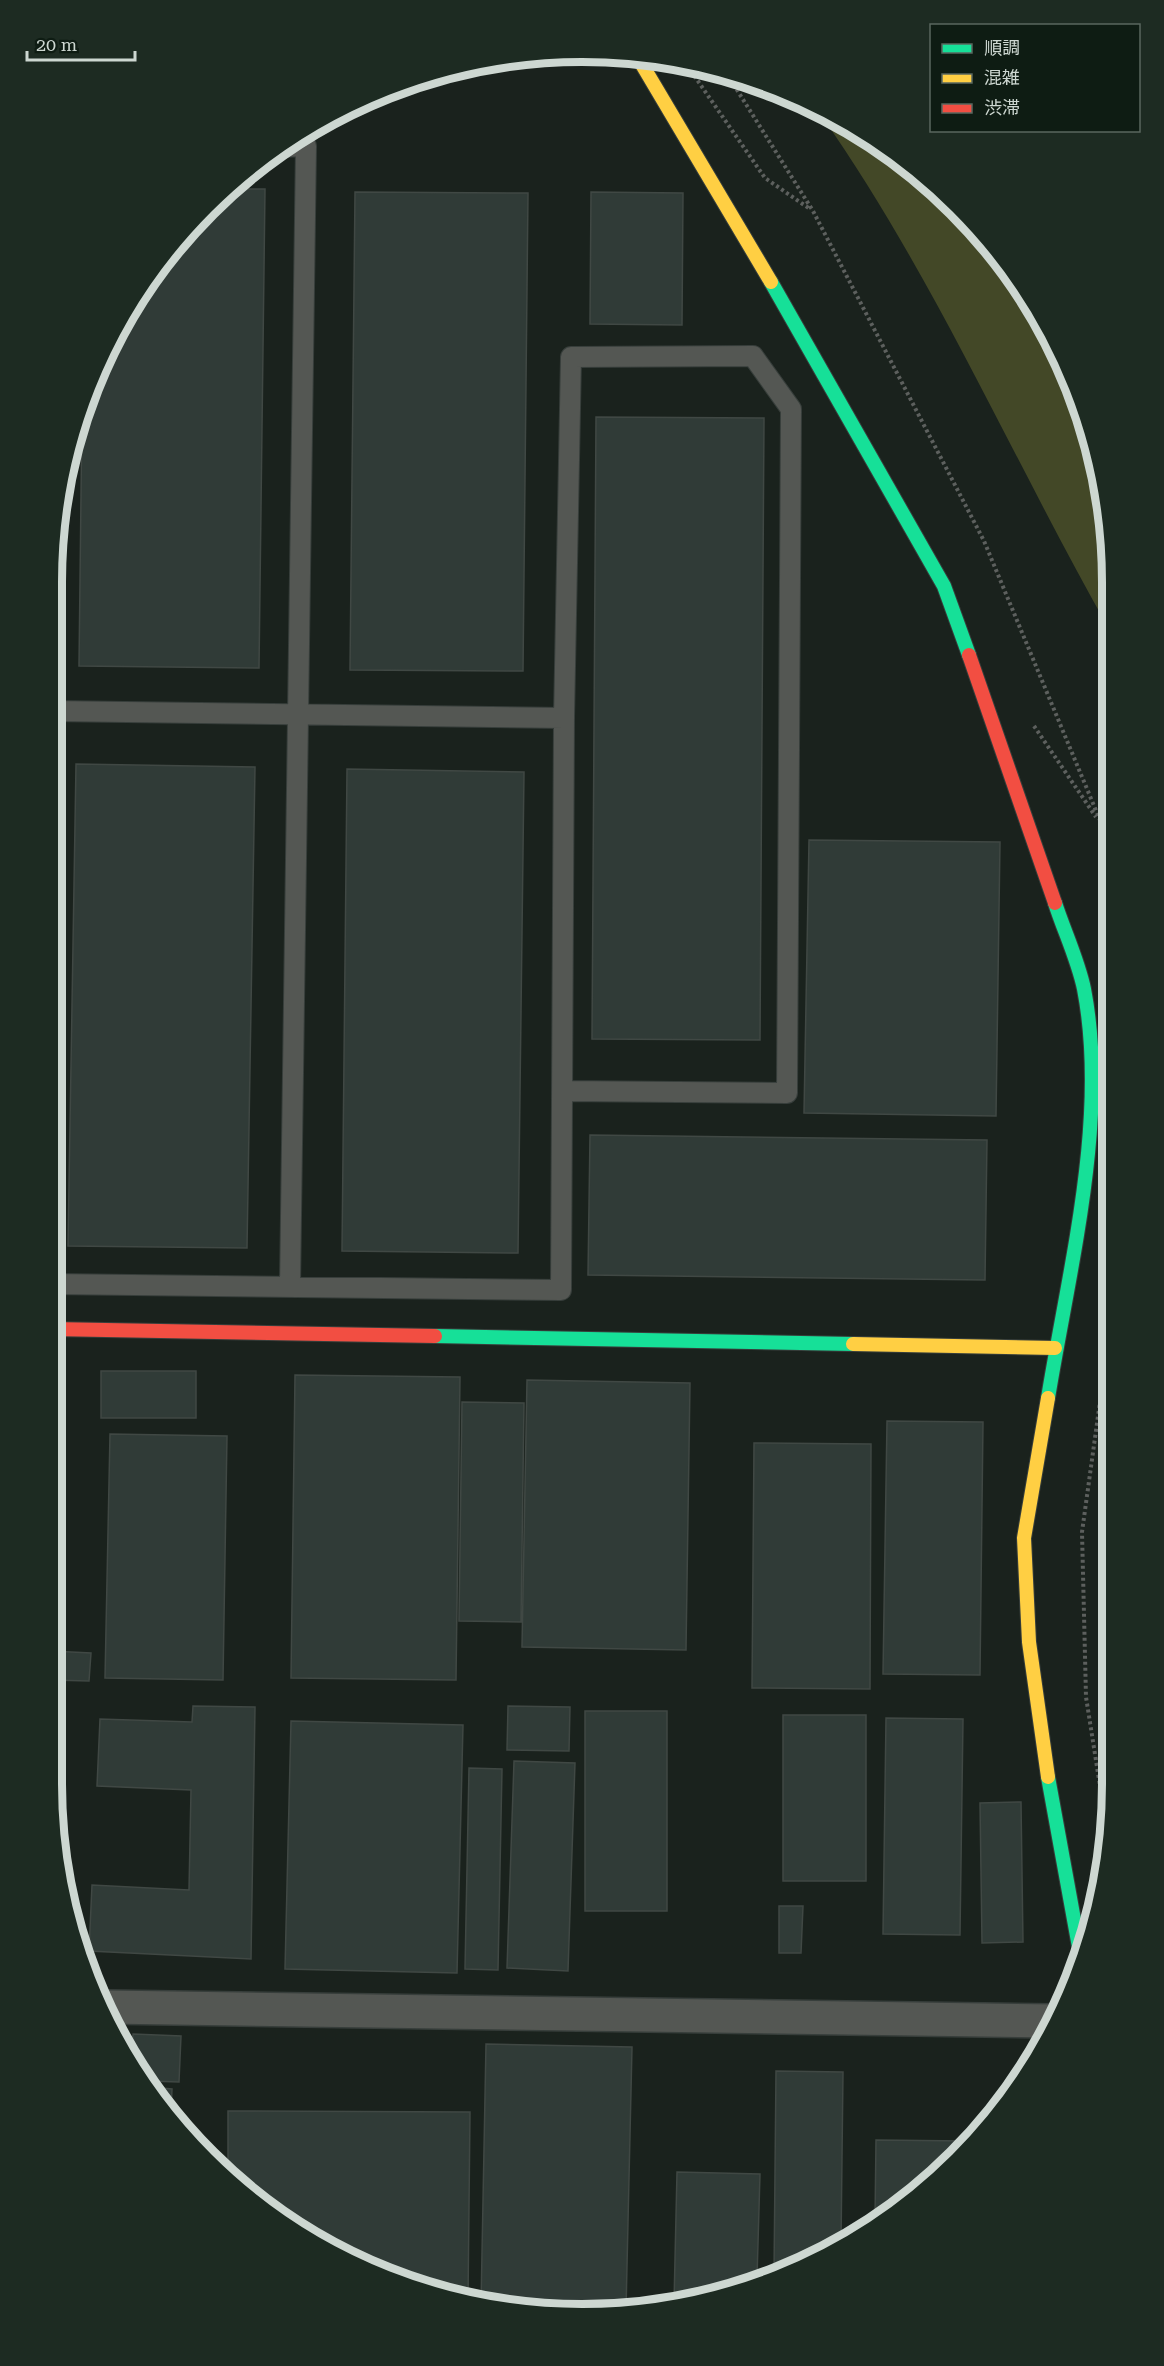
<svg xmlns="http://www.w3.org/2000/svg" width="1164" height="2366" font-family="'Roboto Serif','Noto Sans JP',serif">
<rect width="100%" height="100%" fill="#1a221d"/>
<path fill="#434827" d="M825,114L906,161L1003,259L1073,379L1108,512L1109,629C1012,458 934,276 821,115Z"/>
<path fill="#303b37" stroke="#404844" stroke-width="1.5" d="M228,189H265L259,668L79,666L82,411L92,378L141,287L207,206Z
M355,192L528,193L523,671L350,670Z
M591,192L683,193L682,325L590,324Z
M596,417L764,418L760,1040L592,1039Z
M76,764L255,767L247,1248L68,1246Z
M347,769L524,772L518,1253L342,1251Z
M809,840L1000,842L996,1116L804,1113Z
M590,1135L987,1140L985,1280L588,1275Z
M101,1371H196V1418H101Z
M295,1375L460,1377L456,1680L291,1678Z
M527,1380L690,1383L686,1650L522,1647Z
M462,1402L524,1403L521,1622L459,1621Z
M887,1421L983,1422L980,1675L883,1674Z
M110,1434L227,1436L223,1680L105,1678Z
M754,1443L871,1444L870,1689L752,1688Z
M51,1466H64L62,1636H51Z
M51,1651L91,1653L89,1681L51,1680Z
M193,1706L255,1707L251,1959L89,1951L92,1885L189,1890L191,1790L97,1786L100,1719L192,1722Z
M508,1706L570,1707L569,1751L507,1750Z
M585,1711H667V1911H585Z
M783,1715H866V1881H783Z
M886,1718L963,1719L960,1935L883,1934Z
M291,1721L463,1725L457,1973L285,1969Z
M514,1761L575,1763L568,1971L507,1968Z
M469,1768L502,1769L498,1970L465,1969Z
M1021,1802L1023,1942L982,1943L980,1803Z
M779,1906H803L801,1953H779Z
M133,2034L181,2036L179,2082L147,2081L132,2053Z
M486,2044L632,2047L626,2310L481,2305Z
M776,2071L843,2072L841,2243L817,2260L774,2273Z
M150,2087L172,2089L171,2113L161,2108Z
M228,2111L470,2112L468,2302L378,2274L287,2226L228,2170Z
M876,2140L966,2141L965,2150L958,2159L875,2219Z
M677,2172L760,2174L757,2278L674,2303Z"/>
<g fill="none" stroke-linecap="round" stroke-linejoin="round">
<defs>
<path id="lane" d="M279,147L306,146L290,1287
M51,711L564,718
M51,1284L561,1290L564,718L571,357L753,356L791,409L787,1093L563,1091"/>
<path id="street" d="M107,2007L1055,2021"/>
<path id="fast" d="M771,282L944,586L969,655
M435,1336L853,1344
M1048,1398C1069,1269 1109,1118 1084,989C1078,960 1064,931 1055,903
M1048,1777L1081,1958"/>
<path id="slow" d="M637,56L771,282
M853,1344L1055,1348
M1048,1398L1024,1538L1029,1642L1048,1777"/>
<path id="jam" d="M969,655L1055,903
M51,1329L435,1336"/>
</defs>
<use href="#lane" stroke="#373e3b" stroke-width="22"/>
<use href="#street" stroke="#373e3b" stroke-width="36"/>
<use href="#fast" stroke="#373e3b" stroke-width="16"/>
<use href="#slow" stroke="#373e3b" stroke-width="16"/>
<use href="#jam" stroke="#373e3b" stroke-width="16"/>
<path stroke="#5d605e" stroke-width="4" stroke-dasharray="3 3" stroke-linecap="butt" d="M684,61L765,178L810,209
M727,74L813,211L984,541L1102,825L1110,858
M1034,726L1096,817
M1108,1837L1086,1697L1082,1532L1111,1322"/>
<use href="#lane" stroke="#545753" stroke-width="20"/>
<use href="#street" stroke="#545753" stroke-width="33"/>
<use href="#fast" stroke="#16e098" stroke-width="14"/>
<use href="#slow" stroke="#ffcf43" stroke-width="14"/>
<use href="#jam" stroke="#f24e42" stroke-width="14"/>
</g>
<path d="M0 0H1164V2366H0ZM582 62H582A520 520 0 0 1 1102 582V1784A520 520 0 0 1 582 2304H582A520 520 0 0 1 62 1784V582A520 520 0 0 1 582 62Z" fill="#1d2b22" fill-rule="evenodd"/>
<path fill="none" stroke="#cdd7d1" stroke-width="8" d="M582 62H582A520 520 0 0 1 1102 582V1784A520 520 0 0 1 582 2304H582A520 520 0 0 1 62 1784V582A520 520 0 0 1 582 62Z"/>
<rect x="930" y="24" width="210" height="108" fill="#0e1c13" stroke="#5a675f" stroke-width="1.5"/>
<rect x="942" y="44" width="30" height="9" fill="#16e098" stroke="#5a675f" stroke-width="1.5"/>
<text x="984" y="54" font-size="18" fill="#cdd7d1">順調</text>
<rect x="942" y="74" width="30" height="9" fill="#ffcf43" stroke="#5a675f" stroke-width="1.5"/>
<text x="984" y="84" font-size="18" fill="#cdd7d1">混雑</text>
<rect x="942" y="104" width="30" height="9" fill="#f24e42" stroke="#5a675f" stroke-width="1.5"/>
<text x="984" y="114" font-size="18" fill="#cdd7d1">渋滞</text>
<path d="M27 51v9h108v-9" fill="none" stroke="#cdd7d1" stroke-width="3"/>
<text x="36" y="51" font-size="18" fill="#cdd7d1" stroke="#0e1c13" stroke-width="4.5" paint-order="stroke">20 m</text>
</svg>
